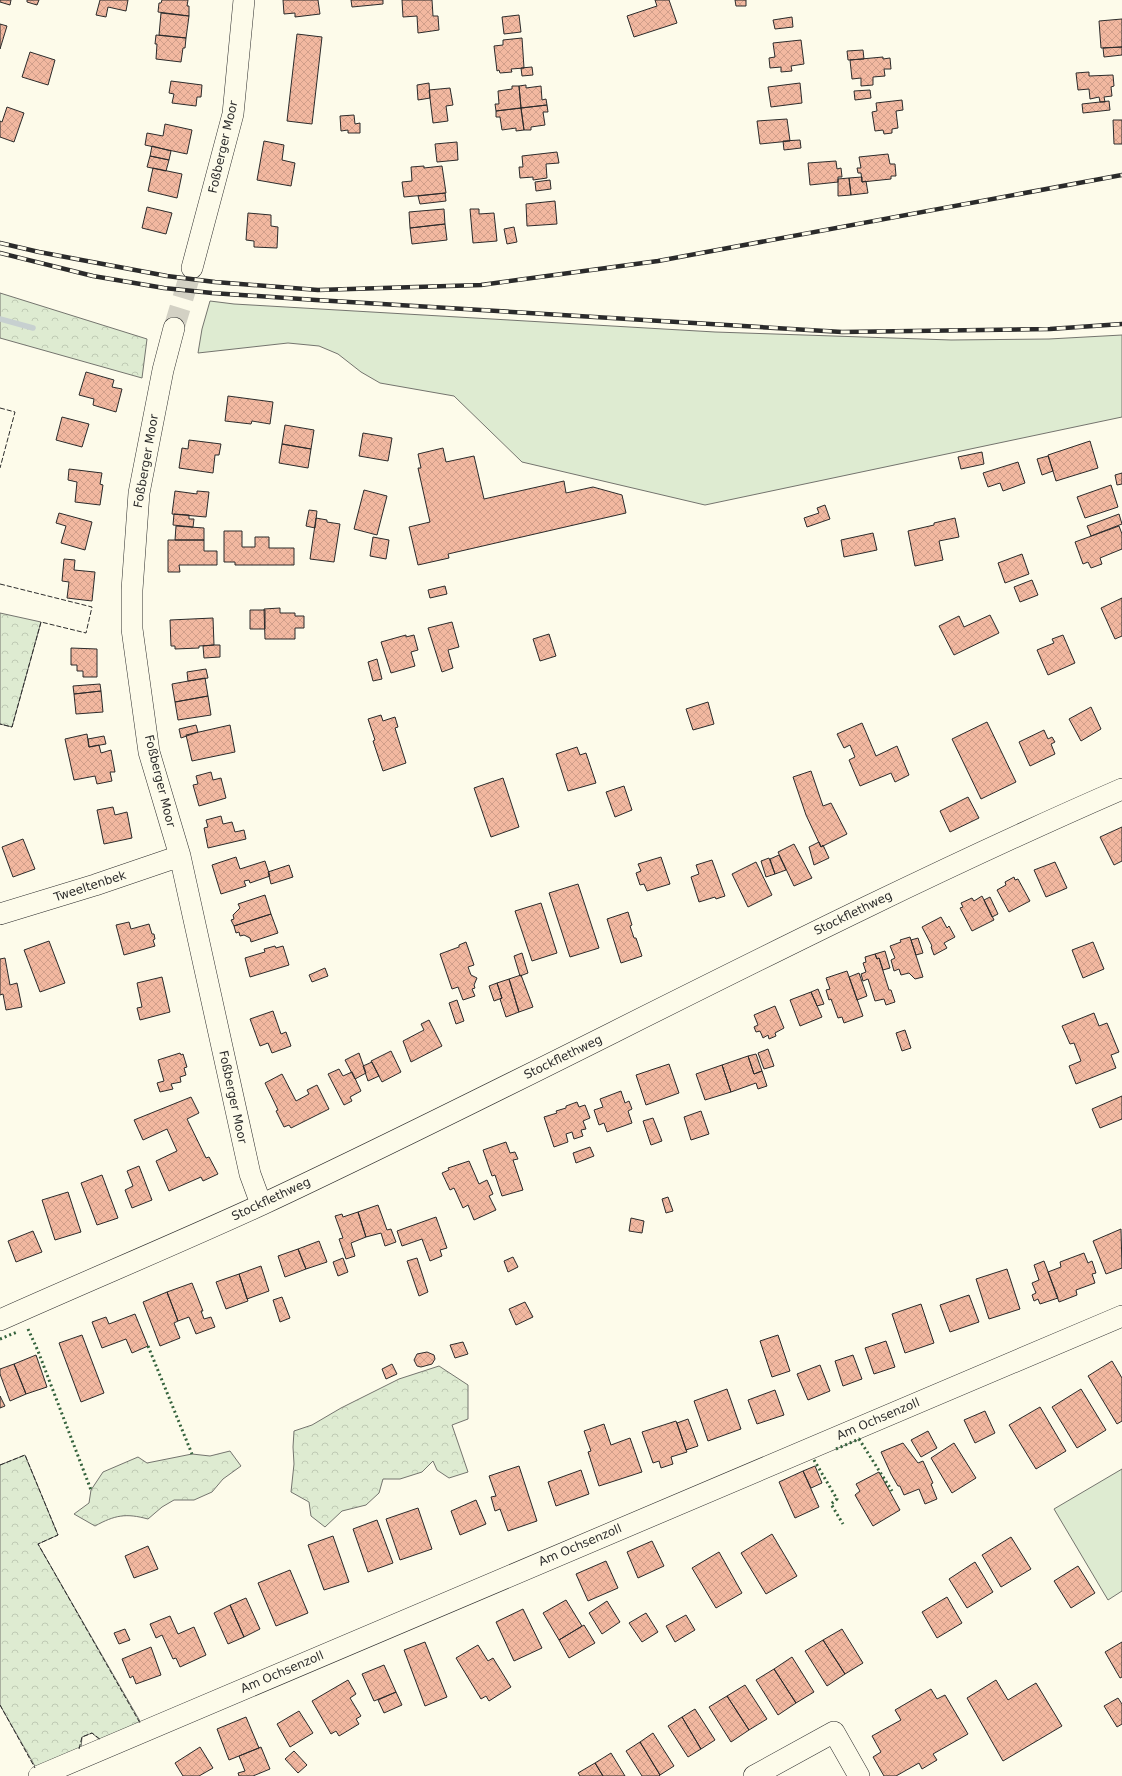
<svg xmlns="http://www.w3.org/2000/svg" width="1122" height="1776" font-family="'DejaVu Sans',sans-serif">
<defs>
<pattern id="forest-crowns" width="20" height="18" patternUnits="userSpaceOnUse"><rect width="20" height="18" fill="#deebd1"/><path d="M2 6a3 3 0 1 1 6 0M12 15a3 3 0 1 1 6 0" fill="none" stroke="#bfcab4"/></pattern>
<pattern id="building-cross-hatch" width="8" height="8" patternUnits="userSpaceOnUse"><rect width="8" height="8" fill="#f2b8a0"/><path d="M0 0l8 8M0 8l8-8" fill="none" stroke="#d09e8a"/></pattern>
</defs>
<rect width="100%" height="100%" fill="#fdfbea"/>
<path fill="#deebd1" stroke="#74746e" d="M210,301L234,304L715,332L951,340L1049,339L1122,335V417L705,505L522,462L454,396L380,383L361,372L338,354L319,346L288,343L198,353L202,329Z
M1122,1469V1591L1108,1600L1054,1509Z"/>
<path fill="url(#forest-crowns)" stroke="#74746e" d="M0,293L147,339L142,378L0,338Z
M0,613L41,622L12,727L0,724Z
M439,1366L468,1385V1419L452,1425L468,1472L449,1478L437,1470L433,1461L422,1472L400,1479H383L379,1493L366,1505L342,1511L325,1527L311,1516L309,1502L291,1492L294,1464L293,1447L294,1431L312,1425L341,1408L399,1379Z
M230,1451L241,1466L223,1479L212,1492L194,1500H174L162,1507L148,1519C126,1513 115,1515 95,1526L74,1514L89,1503L91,1490L103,1472L138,1457L147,1463L192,1454L210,1456Z
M25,1455L58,1535L38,1544L141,1723L100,1740L92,1733L82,1737L81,1748L36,1768L0,1705V1465Z"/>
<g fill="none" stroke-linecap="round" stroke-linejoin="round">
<path stroke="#c7d0d0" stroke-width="5.5" d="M0,319L33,328"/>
</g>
<path fill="url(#building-cross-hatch)" stroke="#2b2b2b" d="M0,0H11L10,5L0,2Z
M27,0H39L37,5L27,2Z
M100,0H128L126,11L108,7L106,17L96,15Z
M162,0H188L187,6H189V16L158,12L159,3H161Z
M283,0H318L320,14L295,17V13L284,14Z
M351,0H383V4L352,7Z
M402,0H432L433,16H438L439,30L418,33L417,16L403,17Z
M655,0H669L677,23L634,37L627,16L657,6Z
M735,0H746V6H736Z
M161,13L189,16L186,38L159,35Z
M519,15L521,32L504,34L502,17Z
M792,17L793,27L775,29L773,20Z
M1122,19V47L1101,48L1099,21Z
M0,24L7,26L0,49Z
M297,34L322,37L312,124L287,121Z
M156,35L186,38L185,48H183L181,62L156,59L157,44H155Z
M522,38L524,68L511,69L512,72L500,73L499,70L497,71L494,46L503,45V40Z
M801,40L804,64L791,66L792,71L781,72V67L770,68L769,58L775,57L773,43Z
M1122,47V55L1104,57L1103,48Z
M863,50L864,59L848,60L847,51Z
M30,52L55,60L48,85L22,77Z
M883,57V59L890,58L891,69H884L885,76L873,77V85L861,86V78L852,79L850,60Z
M532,67L533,75L522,76L521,68Z
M1089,72V76L1113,75L1114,86L1111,87L1112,96L1104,97L1105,102H1100L1099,97L1090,99L1089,89L1078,90L1076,73Z
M171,81L202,85L201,97H197L196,106L172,103L174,94L169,93Z
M429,83L430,98L418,100L417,85Z
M800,83L802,103L771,107L768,87Z
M526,85V88L541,86L542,100L546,99L547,105L521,108L519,86Z
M512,86H519L521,108L496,111L495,104H499L498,91L512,89Z
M450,88L453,105L446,106L448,121L433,123L429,90Z
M870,90L871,98L855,100L854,91Z
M902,100L903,110L896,111L898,128L892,129V133L884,134L883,130L875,131L872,112L877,111L876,103Z
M1109,101L1110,110L1083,113L1082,104Z
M547,105L548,112H543L545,125L531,127V130H524L521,108Z
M7,107L24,113L14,142L0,137V121L2,122Z
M521,108L524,130L516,131V128L502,130L500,117H496V111Z
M354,115L355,124L360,123V133H348V130L341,131L340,116Z
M787,119L790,141L760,144L757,121Z
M1113,120H1122V144H1114Z
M165,124L192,130L187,154L145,145L147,133L163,136Z
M800,140L801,148L784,150L783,141Z
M264,141L284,145L282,160L295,163L291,186L257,180Z
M457,142L458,160L437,162L435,144Z
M152,146L171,151L169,160L150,156Z
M557,152L559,163L546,164L547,178L533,180V177L520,178L519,167H523L522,156Z
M888,154L890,164H895L896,176H891V179L862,182L861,173H858L857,168H861L859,157Z
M150,156L169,160L166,171L147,167Z
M836,161L837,169L841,168L842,177H838V182L810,185L808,163Z
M424,166V168L442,166L446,193L404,197L402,182L412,181L411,167Z
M153,168L182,174L177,198L148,191Z
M862,177V182L866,181L868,193L851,195L849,178Z
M849,178L851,195L838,196V179Z
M550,180L551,189L536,191L535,182Z
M445,193L446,201L420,204L418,196Z
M555,201L557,224L527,226L526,204Z
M147,207L172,213L166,234L142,228Z
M444,209L445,224L410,228L409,212Z
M470,209H479V214L494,213L497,241L473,243Z
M248,213L271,215V226L278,227L277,248L254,247V241L246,240Z
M445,224L447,240L412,244L410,228Z
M514,227L517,242L507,244L504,229Z
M86,372L114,380L112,387L122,389L116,412L93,405L94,399L79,395Z
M228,396L273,402L270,424L252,421L251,424L225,421Z
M62,417L89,424L82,447L56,440Z
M285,425L314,430L311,449L282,444Z
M363,433L392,438L388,461L359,456Z
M189,440L221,444L219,455H215L213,473L179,468L182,448L188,449Z
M1090,441L1098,468L1056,481L1048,455Z
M282,444L311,449L308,468L279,463Z
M443,448L446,462L474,456L484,499L564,481L566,493L593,487L622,495L626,513L448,554L449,558L418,565L409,527L430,522L418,468H421L418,454Z
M982,452L984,464L961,469L958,457Z
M1048,456L1053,471L1042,475L1037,459Z
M1018,462L1025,483L1003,491L1000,483L988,487L983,473Z
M69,469L102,473L100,484L103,485L100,505L75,502L77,482L68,480Z
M1122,473V484L1117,485L1115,475Z
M1111,485L1118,507L1085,518L1077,497Z
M364,490L387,496L377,535L354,529Z
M175,491L197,494V491L209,492L206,517L172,514Z
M825,505L830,519L807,527L804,518L819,513L817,508Z
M309,510L317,511L315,528L306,526Z
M59,513L92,522L85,550L61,543L66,526L56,523Z
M174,514L189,515V519H194L193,527L173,525Z
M1119,514L1122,524L1091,536L1087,526Z
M316,518L327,520V522L340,524L334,562L310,559Z
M955,518L959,537L939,541L943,560L915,566L908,531L934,525V523Z
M176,526L204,528V540H175Z
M1119,526L1122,534V549L1100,558L1102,564L1091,568L1088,562L1083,564L1075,542Z
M224,531H242V547H255V537H269V548H294V565H235V562H224Z
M873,533L877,550L844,557L841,540Z
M373,537L389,540L386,559L370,556Z
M168,540H204V551H217V565H179L180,572H168Z
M1022,554L1029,574L1005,583L998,563Z
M64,559L75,560L74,570L95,572L92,601L67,598L69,582L62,581Z
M1032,580L1038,595L1020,602L1014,587Z
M445,586L447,594L430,598L428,590Z
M1122,598V636L1115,639L1101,608Z
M280,608V613H295V616H304V628H295V639H265L264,609Z
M250,610H265V629H250Z
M990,615L999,633L954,655L939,626L959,616L964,627Z
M213,618L214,645L199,646V648L175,649V646H171L170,620Z
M452,622L459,647L448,650L453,668L442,672L428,628Z
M549,634L556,656L540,661L533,639Z
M406,635V637L414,635L418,650L411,652L415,666L391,673L381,642Z
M1063,635L1075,663L1048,675L1037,650L1054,643L1052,639Z
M214,645H220V657L204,658L203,646Z
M71,648L97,649V677H83V671H77V665H71Z
M377,659L382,679L373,681L368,662Z
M206,669L208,678L188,681L187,672Z
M205,678L208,696L175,702L172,684Z
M100,684L101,691L74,694L73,686Z
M101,691L103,712L76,714L74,694Z
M208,696L211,715L178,720L175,702Z
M708,702L714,724L693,730L686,709Z
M1091,707L1101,729L1081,741L1069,719Z
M381,715L383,721L395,717L398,727L395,728L406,763L383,771L373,741L375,740L368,719Z
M987,722L1016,782L981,799L952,739Z
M862,723L876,756L897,746L909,775L895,782L891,773L860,786L849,760L855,757L850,745L844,748L837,734Z
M196,725L198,732L181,738L179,729Z
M230,725L235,752L192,761L186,735Z
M1044,730L1048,739L1052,737L1055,742L1051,744L1055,754L1030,766L1019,742Z
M87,734L89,747L99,745L101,753L111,750L115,772H110L112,781L97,784L95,776L74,780L65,739Z
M104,736L106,744L89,747L88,739Z
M577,747L580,755L586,753L596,783L568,791L556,754Z
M811,771L823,806L831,803L847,834L821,847L806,815L793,777Z
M211,772L213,780L221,778L226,798L199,806L193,785L198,784L196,776Z
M503,778L519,827L491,837L474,788Z
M624,786L632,810L615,817L606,792Z
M968,797L979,818L950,832L940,811Z
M113,807L115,815L127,812L132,838L104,844L97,810Z
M221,816L223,824L232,822L235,832L244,830L246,839L208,848L204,828L208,827L206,820Z
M1122,827V861L1114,865L1100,837Z
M23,839L35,869L13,877L2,847Z
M819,842L821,847L823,845L829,858L814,865L809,847Z
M794,844L812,878L794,886L778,852Z
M779,855L786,870L775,874L770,859Z
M236,857L240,869L265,861L270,876L250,883L249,880L244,881L246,886L221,894L212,865Z
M661,857L670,884L647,891L644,884L640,885L636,873L641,871L638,864Z
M769,858L775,874L766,877L761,861Z
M712,860L725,896L716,899L715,897L699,902L691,877L699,874L696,865Z
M756,862L772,895L748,907L732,874Z
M1055,862L1067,888L1046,897L1034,870Z
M289,865L293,877L271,884L268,872Z
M1014,877L1015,880L1018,879L1030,901L1009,912L997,890L1006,885L1005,882Z
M578,884L599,948L570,957L549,893Z
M265,895L271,914L234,926L231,920L234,919L233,915L240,908L238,904Z
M982,896L994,920L972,931L960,908L963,907L961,903L972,898L974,901Z
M990,897L998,914L992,917L984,900Z
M541,903L557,953L532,961L515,911Z
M628,912L632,925L630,926L634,938H636L642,956L621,963L607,919Z
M271,914L278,933L251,942L250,938L244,935L240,936L239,932L236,933L234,926Z
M941,917L947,928L949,926L955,937L944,943L947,948L934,955L931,947L932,946L922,927Z
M129,922L131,929L149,924L152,934H154L155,939L153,940L155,946L124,955L116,925Z
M910,937L923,977L915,979L909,973L901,975L899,969L894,971L891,960L895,958L890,946L901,942L900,940Z
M918,938L923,953L916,955L911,940Z
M49,941L65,983L40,992L24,950Z
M466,942L474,965L468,967L471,975L477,978L474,985L475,988L472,989L475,996L463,1000L458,987L452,989L440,954L459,947V945Z
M1093,942L1104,969L1083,978L1072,950Z
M275,946L276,948L283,946L289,965L250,977L245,958L265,952L264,949Z
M885,951L890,968L883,970L879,958L877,959L875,954Z
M522,953L528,973L520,976L514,956Z
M875,954L877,959L879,958L889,990H891L895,1002L886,1005L884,999L875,1001L868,979L863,981L861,974L866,972L863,963L866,962L865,957Z
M5,958L10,985L17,983L22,1007L6,1010L3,994L0,995V959Z
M325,968L328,976L312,982L309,975Z
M847,971L863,1016L844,1023L842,1017L838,1018L831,999L829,1000L826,990L830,989L826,978Z
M859,973L867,996L857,1000L849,977Z
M521,975L533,1007L519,1012L509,979Z
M162,977L170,1012L140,1020L137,1008L142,1007L137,983Z
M509,979L519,1012L506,1017L500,999L502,998L497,983Z
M497,983L502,998L494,1001L489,986Z
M818,989L824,1004L817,1006L811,992Z
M811,992L822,1017L800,1026L790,1000Z
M457,1000L464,1021L456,1024L449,1003Z
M775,1006L784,1028L775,1033L776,1036L769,1039L768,1035L763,1038L760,1031L756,1032L754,1027L758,1025L754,1015Z
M273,1011L281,1034L286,1032L291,1046L272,1053L268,1043L260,1046L250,1019Z
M1094,1013L1099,1026L1107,1023L1119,1052L1111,1055L1116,1068L1076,1084L1069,1066L1081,1061L1074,1043L1070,1044L1062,1026Z
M429,1020L442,1046L411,1062L403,1041L424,1030L421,1024Z
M905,1030L911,1048L902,1051L896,1033Z
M768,1049L774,1066L764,1069L758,1053Z
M391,1051L401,1072L382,1082L371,1061Z
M180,1053L181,1055L183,1054L187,1067L184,1068L186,1075L180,1077L181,1082L171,1084L173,1089L160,1092L157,1083L164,1081L158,1060Z
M359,1053L366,1073L355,1079L345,1060Z
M756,1054L762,1071L754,1074L748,1056Z
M748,1056L754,1074L762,1071L767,1086L758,1089L756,1083L731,1092L722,1065Z
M372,1062L379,1076L368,1081L363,1066Z
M669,1064L679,1093L646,1105L636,1075Z
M722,1065L731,1092L705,1100L696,1074Z
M339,1069L343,1076L352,1072L361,1091L350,1097L352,1101L344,1105L328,1074Z
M282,1074L296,1101L309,1094L307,1090L317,1085L329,1109L291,1128L289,1125L284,1127L276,1111L278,1110L265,1083Z
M621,1091L625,1103L629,1101L632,1109L628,1111L632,1123L607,1132L604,1123L599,1125L594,1110L603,1107L600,1099Z
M1122,1096V1119L1100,1128L1092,1109Z
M191,1097L199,1113L187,1119L206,1158L209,1157L218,1174L203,1181L201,1177L169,1191L156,1161L177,1151L167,1129L143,1140L134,1120Z
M577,1102L579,1107L585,1105L590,1118L583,1121L586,1129L581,1130L583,1136L574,1139L572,1132L566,1134L568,1142L554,1147L544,1117L557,1113L556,1111L566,1108V1106Z
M701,1111L709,1134L691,1140L684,1117Z
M653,1118L662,1141L651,1145L643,1121Z
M506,1142L510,1153L515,1152L518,1159L513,1160L523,1190L502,1196L495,1175L492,1176L483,1150Z
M590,1147L594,1156L576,1163L573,1153Z
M469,1161L479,1184L487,1180L493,1194L489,1196L496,1210L474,1220L468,1205L463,1208L454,1188L450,1190L442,1173L449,1170L448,1168Z
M139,1166L152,1200L132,1208L125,1190L133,1186L127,1171Z
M102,1175L118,1218L97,1225L81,1183Z
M68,1192L81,1232L55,1240L42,1200Z
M668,1197L673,1211L666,1213L662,1199Z
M378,1205L387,1230L391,1229L396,1242L385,1246L381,1233L366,1237L358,1212Z
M358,1212L366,1237L351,1243L355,1256L346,1259L339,1239L343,1238L335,1216L342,1214L343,1217Z
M436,1217L447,1248L440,1250L442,1256L430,1261L422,1239L402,1246L397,1231Z
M631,1218L644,1221L642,1233L629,1231Z
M1121,1229L1122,1268L1106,1274L1093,1241Z
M33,1231L42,1252L16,1262L8,1241Z
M319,1241L327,1262L306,1269L298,1249Z
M298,1249L306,1269L285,1277L278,1256Z
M1084,1253L1088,1263L1092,1261L1096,1273L1092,1274L1095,1283L1076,1290L1077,1295L1059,1302L1048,1272L1061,1267L1060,1262Z
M513,1257L518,1267L508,1272L504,1261Z
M343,1258L348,1272L338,1276L333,1262Z
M417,1258L428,1292L419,1296L407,1261Z
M1044,1261L1058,1298L1040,1304L1038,1299L1034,1301L1032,1295L1036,1293L1032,1283L1039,1280L1034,1265Z
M261,1266L269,1291L247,1299L239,1274Z
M1007,1269L1020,1309L989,1319L976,1279Z
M239,1274L248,1301L226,1309L216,1282Z
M192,1283L203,1311H201L204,1319L211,1317L215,1327L196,1334L189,1317L178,1321L167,1292Z
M167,1292L178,1321L174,1323L180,1338L160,1346L143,1302Z
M969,1295L979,1322L950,1332L940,1305Z
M282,1297L290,1318L280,1322L273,1300Z
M525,1302L533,1317L516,1325L509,1309Z
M921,1304L934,1343L905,1353L892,1314Z
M135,1314L148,1346L132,1353L126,1339L102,1348L92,1322L106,1317L109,1324Z
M82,1335L104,1393L81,1402L59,1343Z
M778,1335L790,1371L772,1377L760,1341Z
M886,1341L895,1367L874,1374L865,1348Z
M463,1342L468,1354L455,1358L450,1345Z
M427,1352L434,1355L435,1359L432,1364L421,1367L417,1366L414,1360L417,1354Z
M36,1355L47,1387L26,1394L14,1364Z
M853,1355L862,1379L843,1386L835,1361Z
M1112,1361L1122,1378V1421L1117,1424L1088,1376Z
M14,1364L26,1394L10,1401L0,1374V1369Z
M392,1364L397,1374L386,1379L382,1369Z
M820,1365L830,1391L808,1400L797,1374Z
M727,1389L741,1429L708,1441L694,1401Z
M1081,1389L1106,1430L1077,1448L1052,1407Z
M775,1390L784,1415L757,1424L748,1400Z
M0,1396L5,1406L0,1408Z
M1040,1407L1066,1451L1036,1469L1009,1425Z
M985,1411L995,1433L975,1443L964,1420Z
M688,1419L698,1446L686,1450L677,1423Z
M676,1421L687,1452L671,1457L673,1464L661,1468L659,1461L653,1463L642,1432Z
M604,1424L611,1445L630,1438L642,1472L599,1486L588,1452L591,1451L584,1431Z
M928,1431L937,1448L921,1457L911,1440Z
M903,1443L918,1463L923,1461L933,1483L931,1484L937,1499L925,1504L919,1489L904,1495L900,1486H898L891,1474L881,1452Z
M954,1443L976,1478L952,1493L931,1458Z
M519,1466L537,1521L508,1531L500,1509L495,1511L491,1497L496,1496L489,1476Z
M815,1466L822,1483L811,1488L803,1471Z
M581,1470L589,1494L556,1506L548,1482Z
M803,1471L819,1507L795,1518L779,1482Z
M879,1472L900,1510L873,1526L855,1495L860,1491L856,1484Z
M476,1500L486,1524L460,1535L451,1511Z
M418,1508L432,1549L400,1560L386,1519Z
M377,1520L393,1563L368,1572L353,1529Z
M772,1534L797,1576L766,1594L741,1553Z
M333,1536L349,1582L324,1590L308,1545Z
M1011,1537L1031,1569L1001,1587L982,1555Z
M652,1541L664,1566L638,1578L627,1552Z
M148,1546L158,1569L134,1578L125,1556Z
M719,1552L742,1593L716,1608L692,1568Z
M606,1561L618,1588L588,1601L576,1574Z
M975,1562L993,1592L967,1608L949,1579Z
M1078,1566L1095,1593L1071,1608L1054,1581Z
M290,1570L308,1613L276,1626L258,1583Z
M947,1597L962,1623L937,1638L922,1612Z
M246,1598L260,1629L244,1637L230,1605Z
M566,1600L582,1626L559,1640L543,1613Z
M607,1601L620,1622L602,1634L589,1613Z
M230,1605L244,1637L228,1644L214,1613Z
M523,1609L542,1648L514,1661L496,1622Z
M646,1613L658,1632L642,1642L629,1623Z
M686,1615L695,1630L675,1642L666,1626Z
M170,1616L178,1634L194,1627L206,1655L180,1667L176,1658L173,1659L162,1635L156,1638L150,1624Z
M584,1625L595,1643L569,1658L559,1640Z
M125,1629L130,1640L119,1644L114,1633Z
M842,1629L863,1663L845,1674L823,1640Z
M823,1640L845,1674L827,1686L805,1651Z
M425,1642L447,1697L425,1706L404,1650Z
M1122,1642V1677L1120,1678L1105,1652Z
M478,1645L488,1661L493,1658L511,1687L489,1701L486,1696L481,1699L456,1658Z
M151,1647L161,1675L136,1684L133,1676L130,1678L122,1659Z
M792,1657L814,1692L796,1703L774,1669Z
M384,1665L396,1692L374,1701L362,1674Z
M774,1669L796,1703L778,1715L756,1680Z
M348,1680L356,1694L350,1698L361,1716L356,1719L359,1724L339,1736L336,1731L331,1734L312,1701Z
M996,1680L1008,1700L1036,1683L1062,1726L1003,1761L967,1698Z
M745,1685L767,1719L749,1730L727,1696Z
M931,1689L937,1699L945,1695L968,1734L933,1754L937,1760L922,1769L919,1763L896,1776H884L873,1757L881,1752L872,1736L901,1720L895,1710Z
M396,1692L402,1705L384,1713L378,1700Z
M727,1696L749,1730L731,1742L709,1707Z
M1118,1698L1122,1704V1724L1117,1727L1104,1706Z
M695,1709L715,1740L701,1749L682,1717Z
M299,1711L313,1733L290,1747L277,1724Z
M246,1717L259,1748L229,1760L217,1729Z
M682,1717L701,1749L688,1757L668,1726Z
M653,1733L674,1766L660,1775L640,1742Z
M640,1742L660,1775L659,1776H642L626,1751Z
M200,1747L213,1768L199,1776H183L175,1763Z
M261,1747L270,1769L253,1776H239L238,1773L245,1771L239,1756Z
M294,1751L307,1765L298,1773L285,1759Z
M611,1753L625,1776H603L595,1763Z
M595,1763L603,1776H580L578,1773Z"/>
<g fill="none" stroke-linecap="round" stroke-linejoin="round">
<path stroke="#d3d1c4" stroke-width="21" stroke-dasharray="21 10" stroke-linecap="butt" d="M174,328L192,268"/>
<defs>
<path id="minor" d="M192,268L233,114L244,0
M174,328L163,370L139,493L132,590V629L149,752L180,856L250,1174L261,1204
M0,914L95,885L180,856
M0,1320C87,1281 176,1244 263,1204C551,1069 830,916 1122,789
M39,1776L1122,1316
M754,1776L834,1732L859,1776"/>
</defs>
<use href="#minor" stroke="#2b2b2b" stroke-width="22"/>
<use href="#minor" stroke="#fdfbea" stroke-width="21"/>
<defs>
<path id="rail" d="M0,243L39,252L167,276L215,282L318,290L481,285L658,261L1122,175
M0,253L93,276L164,288L212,293L316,300L842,332L1050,329L1122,324"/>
</defs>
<use href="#rail" stroke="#2b2b2b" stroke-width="4.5"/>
<use href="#rail" stroke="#fdfbea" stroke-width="3" stroke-dasharray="9" stroke-linecap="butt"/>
<path stroke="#34623c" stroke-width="3" stroke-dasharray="2 3" stroke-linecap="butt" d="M28,1329L38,1351L91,1490
M0,1339L17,1332
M148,1346L192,1454
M836,1449L859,1439L892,1491
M814,1460L837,1499L831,1504L843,1524"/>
<path stroke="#2b2b2b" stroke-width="1" stroke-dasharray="5 2" stroke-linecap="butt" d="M0,408L15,412L0,468
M0,584L92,607L86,633L41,622L12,727L0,724
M0,1465L25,1455L58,1535L38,1544L140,1723
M0,1705L35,1768
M79,1749L82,1737L92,1733L101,1740"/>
</g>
<g text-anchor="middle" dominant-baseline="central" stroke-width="3" stroke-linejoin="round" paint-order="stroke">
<g font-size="12" fill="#2b2b2b" stroke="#fdfbea">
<text transform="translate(223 147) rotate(-77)">Foßberger Moor</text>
<text transform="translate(146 461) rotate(-80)">Foßberger Moor</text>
<text transform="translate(160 781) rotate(76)">Foßberger Moor</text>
<text transform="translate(90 886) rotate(-18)">Tweeltenbek</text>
<text transform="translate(853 913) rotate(-26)">Stockflethweg</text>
<text transform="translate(563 1057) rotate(-26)">Stockflethweg</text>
<text transform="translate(233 1097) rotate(78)">Foßberger Moor</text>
<text transform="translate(271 1199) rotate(-25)">Stockflethweg</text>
<text transform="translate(878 1419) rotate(-23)">Am Ochsenzoll</text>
<text transform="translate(580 1545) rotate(-23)">Am Ochsenzoll</text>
<text transform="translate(282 1672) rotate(-23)">Am Ochsenzoll</text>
</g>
</g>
</svg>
